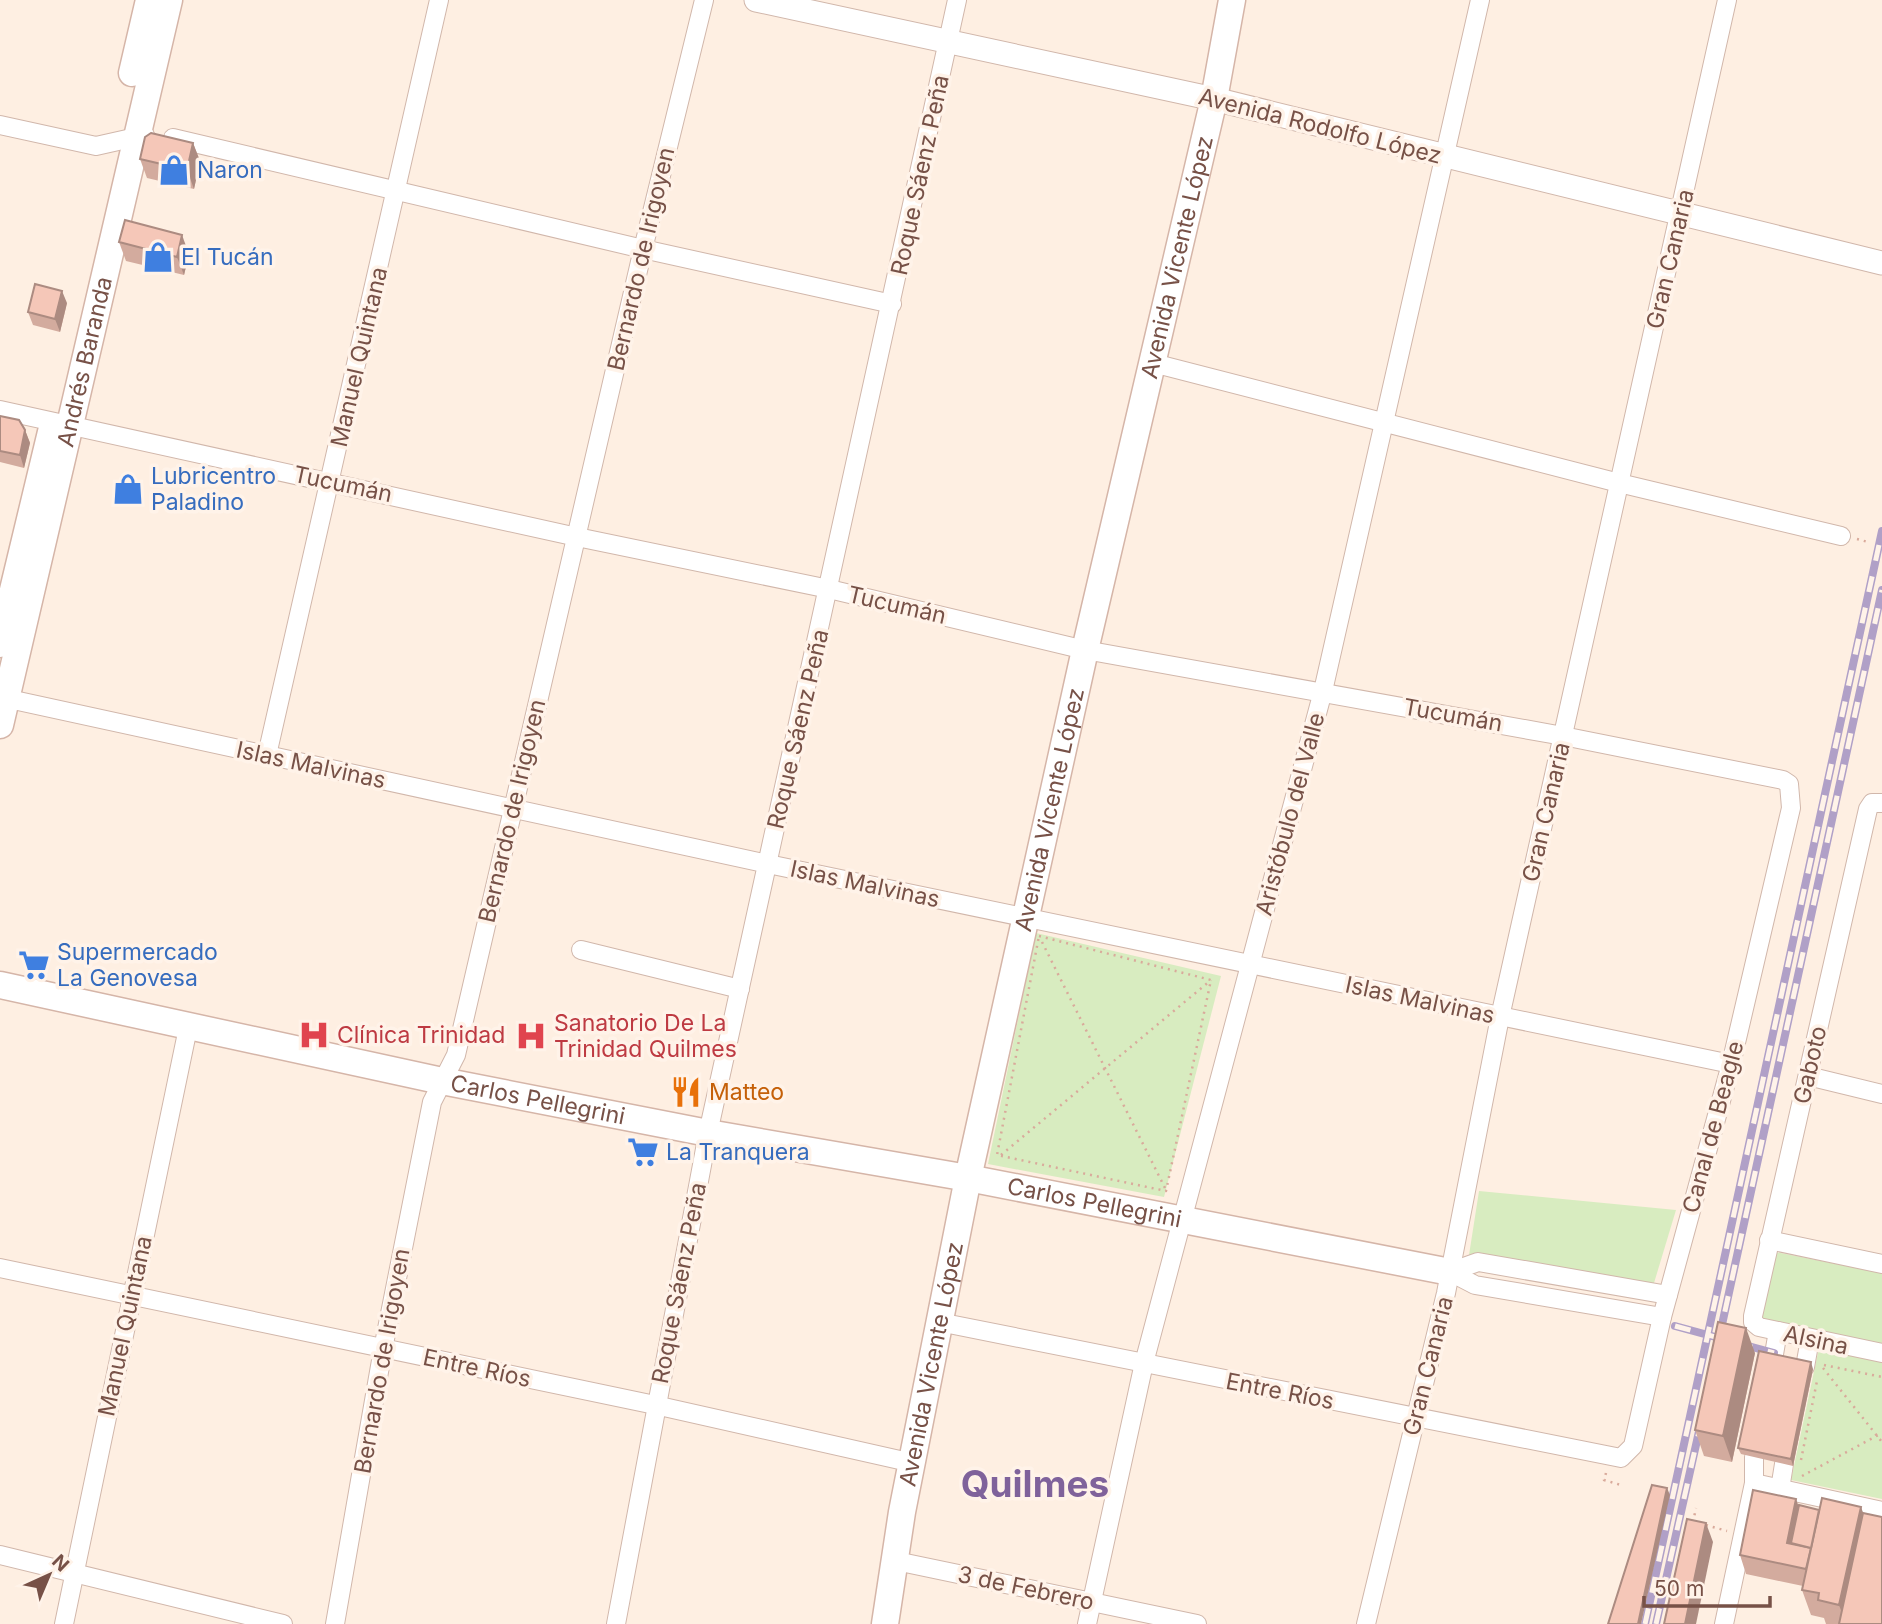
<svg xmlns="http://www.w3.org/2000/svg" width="1882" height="1624" font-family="Inter,sans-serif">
	<rect width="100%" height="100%" fill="#feefe2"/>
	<g fill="#d8ecc0">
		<polygon points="1036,933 1221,976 1164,1197 988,1164"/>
		<polygon points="1479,1191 1676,1210 1651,1293 1467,1268"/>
		<polygon points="1770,1251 1882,1273 1882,1344 1759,1321"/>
		<polygon points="1819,1348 1882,1361 1882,1499 1791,1480"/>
	</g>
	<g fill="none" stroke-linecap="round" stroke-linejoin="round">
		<defs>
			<g id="minor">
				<polyline points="0,125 96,146 145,135"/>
				<polyline points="173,138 643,249 892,304"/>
				<polyline points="1153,363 1619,483 1841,536"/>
				<polyline points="0,410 577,537 829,589 1085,650 1563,736 1783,780 1789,784 1791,808 1731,1064 1662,1317 1633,1446 1621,1458 939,1322"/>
				<polyline points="0,697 768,864 1731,1064"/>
				<polyline points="267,755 439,0"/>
				<polyline points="1882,803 1872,803 1868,809 1753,1316 1753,1322 1759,1327 1882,1353"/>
				<polyline points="581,950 740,989"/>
				<polyline points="1808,1076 1882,1094"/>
				<polyline points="1769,1240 1882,1264"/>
				<polyline points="0,1268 655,1405 913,1463"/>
				<polyline points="1450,1272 1478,1262 1668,1295"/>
				<polyline points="1450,1272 1475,1285 1662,1317"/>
				<polyline points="1773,1360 1778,1331"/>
				<polyline points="1805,1367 1810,1339"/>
				<polyline points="1754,1483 1882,1511"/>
				<polyline points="1780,1489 1784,1464"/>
				<polyline points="0,1555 283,1624"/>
				<polyline points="896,1561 1197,1624"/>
				<polyline points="64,1624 188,1028"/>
				<polyline points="335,1624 383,1349 432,1102 456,1055 643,249 704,0"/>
				<polyline points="616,1624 708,1133 957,0"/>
				<polyline points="1087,1624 1144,1363 1323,691 1480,0"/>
				<polyline points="1366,1624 1446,1293 1500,1017 1727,0"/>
				<polyline points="1724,1624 1754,1483 1754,1457"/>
			</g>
			<polyline id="tertiary" points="756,0 1214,99 1882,263"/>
			<g id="secondary">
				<polyline points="132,73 149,0"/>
				<polyline points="0,644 51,432"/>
				<path id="s1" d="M0,725L169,0"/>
				<path id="s2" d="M0,985L442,1081L708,1133L968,1178L1450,1272"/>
				<path id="s3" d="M885,1624L902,1512L968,1178L1085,650L1214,99L1232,0"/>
			</g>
		</defs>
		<use href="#minor" stroke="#d1b7ab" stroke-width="20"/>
		<use href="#tertiary" stroke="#d1b7ab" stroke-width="25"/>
		<use href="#secondary" stroke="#d5b5a8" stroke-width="29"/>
		<g stroke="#d9aa9b" stroke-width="2.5" stroke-dasharray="2 5" stroke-linecap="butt">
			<polyline points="1857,539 1868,542"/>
			<polygon points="1039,936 1211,980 1166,1191 997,1155"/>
			<polyline points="1042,942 1166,1190"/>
			<polyline points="1001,1155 1211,980"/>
			<polyline points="1824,1365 1882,1377"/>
			<polyline points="1823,1368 1882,1442"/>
			<polyline points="1801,1460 1817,1381"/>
			<polyline points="1606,1473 1604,1480 1621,1485"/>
			<polyline points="1802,1476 1882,1433"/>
			<polyline points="1693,1522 1696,1508"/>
			<polyline points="1706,1525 1727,1531"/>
		</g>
		<use href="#minor" stroke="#fff" stroke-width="18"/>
		<use href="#tertiary" stroke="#fff" stroke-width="23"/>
		<use href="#secondary" stroke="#fff" stroke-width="26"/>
		<defs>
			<g id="rail">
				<polyline points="1675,1326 1774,1353"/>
				<polyline points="1718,1343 1882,590"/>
				<polyline points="1645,1624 1882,531"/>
				<polyline points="1656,1624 1702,1418"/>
			</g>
		</defs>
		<use href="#rail" stroke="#b0a0c7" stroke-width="8"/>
		<use href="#rail" stroke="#fff3e9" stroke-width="5" stroke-dasharray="16" stroke-linecap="butt"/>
	</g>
	<g fill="#d3ab9e">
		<polygon points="193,143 200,161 194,189 147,178 140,159"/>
		<polygon points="119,242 189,254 184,275 126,261"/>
		<polygon points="67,303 60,332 33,325 28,312"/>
		<polygon points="0,416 25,430 30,443 24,468 0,462"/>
		<polygon points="1755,1353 1732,1462 1704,1456 1695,1430"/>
		<polygon points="1813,1369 1793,1466 1741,1454 1738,1448"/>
		<polygon points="1799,1505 1882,1624 1826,1624 1824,1618 1811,1615 1802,1590 1803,1586 1746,1574 1740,1555"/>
	</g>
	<g fill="#ac8b81">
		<polygon points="193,143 200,161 194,189 187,170"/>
		<polygon points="182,235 189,254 184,275 177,257"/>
		<polygon points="62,291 67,303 60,332 55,319"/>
		<polygon points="25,430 30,443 24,468 20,455"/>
		<polygon points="1746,1328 1755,1353 1732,1462 1723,1436"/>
		<polygon points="1811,1362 1813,1369 1793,1466 1791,1459"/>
		<polygon points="1667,1488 1670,1495 1641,1624 1638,1624"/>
		<polygon points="1796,1499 1803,1518 1796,1550 1787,1543"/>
		<polygon points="1861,1507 1870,1532 1846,1624 1839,1605"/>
		<polygon points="1706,1523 1713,1542 1696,1624 1685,1624"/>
	</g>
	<g fill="#f5c7b8" stroke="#ac8b81" stroke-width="2">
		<polygon points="151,133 193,143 187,170 140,159 145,137"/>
		<polygon points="125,220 182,235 177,257 119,242"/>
		<polygon points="35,284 62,291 55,319 28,312"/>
		<polygon points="0,416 19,420 25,430 20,455 0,451"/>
		<polygon points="1718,1322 1746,1328 1723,1436 1695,1430"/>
		<polygon points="1759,1351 1811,1362 1791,1459 1738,1448"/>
		<polygon points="1652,1485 1667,1488 1638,1624 1608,1624"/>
		<polygon points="1753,1490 1796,1499 1787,1543 1811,1548 1806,1569 1740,1555"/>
		<polygon points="1822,1498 1861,1507 1839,1605 1818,1600 1819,1593 1802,1590"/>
		<polygon points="1799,1505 1819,1510 1811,1548 1791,1543"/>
		<polygon points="1863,1513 1882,1517 1882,1624 1839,1624"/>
		<polygon points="1687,1519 1706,1523 1685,1624 1664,1624"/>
	</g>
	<defs>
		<symbol id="shop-bare" viewBox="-9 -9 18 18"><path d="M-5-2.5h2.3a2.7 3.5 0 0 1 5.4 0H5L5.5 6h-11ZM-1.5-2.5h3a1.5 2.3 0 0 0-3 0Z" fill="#3f7fe0" stroke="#fff3e9" stroke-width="2.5" paint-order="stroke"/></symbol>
		<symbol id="supermarket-bare" viewBox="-9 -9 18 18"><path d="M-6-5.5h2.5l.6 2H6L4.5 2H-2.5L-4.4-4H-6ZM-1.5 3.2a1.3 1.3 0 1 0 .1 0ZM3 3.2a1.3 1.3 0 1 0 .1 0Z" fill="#3f7fe0" stroke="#fff3e9" stroke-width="2.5" paint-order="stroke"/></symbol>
		<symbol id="hospital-bare" viewBox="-9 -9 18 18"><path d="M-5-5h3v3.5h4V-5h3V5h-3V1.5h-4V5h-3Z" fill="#e0444e" stroke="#fff3e9" stroke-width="2.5" paint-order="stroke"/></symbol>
		<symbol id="restaurant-bare" viewBox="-9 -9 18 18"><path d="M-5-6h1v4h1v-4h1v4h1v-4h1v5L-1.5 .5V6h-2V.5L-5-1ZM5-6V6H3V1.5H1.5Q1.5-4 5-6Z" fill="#e8710a" stroke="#fff3e9" stroke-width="2.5" paint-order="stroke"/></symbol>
	</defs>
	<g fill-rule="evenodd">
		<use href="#shop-bare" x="152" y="148" width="44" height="44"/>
		<use href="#shop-bare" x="136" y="235" width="44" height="44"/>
		<use href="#shop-bare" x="106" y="467" width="44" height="44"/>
		<use href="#supermarket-bare" x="12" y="943" width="44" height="44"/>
		<use href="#hospital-bare" x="292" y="1013" width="44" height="44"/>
		<use href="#hospital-bare" x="509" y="1014" width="44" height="44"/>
		<use href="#restaurant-bare" x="664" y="1070" width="44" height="44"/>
		<use href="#supermarket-bare" x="621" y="1130" width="44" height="44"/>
	</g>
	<g text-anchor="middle" stroke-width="7" stroke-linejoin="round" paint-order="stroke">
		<g font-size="23" fill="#775147" stroke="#fff3e9">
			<text transform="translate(1320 126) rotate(14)" y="8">Avenida Rodolfo López</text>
			<text transform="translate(920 175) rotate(-78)" y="8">Roque Sáenz Peña</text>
			<text dy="8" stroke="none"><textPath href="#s3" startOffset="1398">Avenida Vicente López</textPath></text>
			<text transform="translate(641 259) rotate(-77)" y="8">Bernardo de Irigoyen</text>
			<text transform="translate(1670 259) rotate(-77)" y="8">Gran Canaria</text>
			<text transform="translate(359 357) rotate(-77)" y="8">Manuel Quintana</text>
			<text dy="8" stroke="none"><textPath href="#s1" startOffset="373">Andrés Baranda</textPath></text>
			<text transform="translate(343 484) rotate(12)" y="8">Tucumán</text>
			<text transform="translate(897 605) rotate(13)" y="8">Tucumán</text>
			<text transform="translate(1453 715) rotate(10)" y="8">Tucumán</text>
			<text transform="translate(798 729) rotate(-77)" y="8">Roque Sáenz Peña</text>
			<text transform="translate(311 765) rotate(12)" y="8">Islas Malvinas</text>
			<text dy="8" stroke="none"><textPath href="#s3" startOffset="831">Avenida Vicente López</textPath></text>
			<text transform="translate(512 811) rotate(-77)" y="8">Bernardo de Irigoyen</text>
			<text transform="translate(1546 812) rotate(-77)" y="8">Gran Canaria</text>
			<text transform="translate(1290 814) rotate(-75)" y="8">Aristóbulo del Valle</text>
			<text transform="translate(865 884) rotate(12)" y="8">Islas Malvinas</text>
			<text transform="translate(1420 1000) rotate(12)" y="8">Islas Malvinas</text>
			<text transform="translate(1810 1065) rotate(-77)" y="8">Gaboto</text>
			<text dy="8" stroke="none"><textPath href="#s2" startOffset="550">Carlos Pellegrini</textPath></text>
			<text transform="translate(1713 1127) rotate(-75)" y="8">Canal de Beagle</text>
			<text dy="8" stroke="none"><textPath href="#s2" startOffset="1116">Carlos Pellegrini</textPath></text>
			<text transform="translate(679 1283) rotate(-79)" y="8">Roque Sáenz Peña</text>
			<text transform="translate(125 1326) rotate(-78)" y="8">Manuel Quintana</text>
			<text transform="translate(1816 1340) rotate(12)" y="8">Alsina</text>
			<text transform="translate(382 1361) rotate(-80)" y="8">Bernardo de Irigoyen</text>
			<text dy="8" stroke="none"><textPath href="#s3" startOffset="264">Avenida Vicente López</textPath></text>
			<text transform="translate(1428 1366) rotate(-76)" y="8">Gran Canaria</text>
			<text transform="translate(477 1368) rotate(12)" y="8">Entre Ríos</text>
			<text transform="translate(1280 1391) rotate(11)" y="8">Entre Ríos</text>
			<text transform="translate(1026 1588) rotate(12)" y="8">3 de Febrero</text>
		</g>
		<g font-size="23" fill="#366cbe" stroke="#fff3e9" text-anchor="start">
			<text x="197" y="178">Naron</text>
			<text x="181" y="265">El Tucán</text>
			<text x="151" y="484">Lubricentro<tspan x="151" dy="26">Paladino</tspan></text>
			<text x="57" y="960">Supermercado<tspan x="57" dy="26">La Genovesa</tspan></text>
			<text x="666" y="1160">La Tranquera</text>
		</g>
		<g font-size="23" fill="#be3a42" stroke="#fff3e9" text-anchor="start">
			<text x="554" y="1031">Sanatorio De La<tspan x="554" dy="26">Trinidad Quilmes</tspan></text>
			<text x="337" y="1043">Clínica Trinidad</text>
		</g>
		<g font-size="23" fill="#c56008" stroke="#fff3e9" text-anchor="start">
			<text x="709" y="1100">Matteo</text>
		</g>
		<g font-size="37" font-weight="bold" fill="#7f629b" stroke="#fff3e9">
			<text x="1035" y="1497">Quilmes</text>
		</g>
	</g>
	<g transform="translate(49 1575) rotate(44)" stroke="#fff3e9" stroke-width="5" paint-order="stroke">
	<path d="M0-5L12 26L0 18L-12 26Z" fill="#775147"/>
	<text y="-10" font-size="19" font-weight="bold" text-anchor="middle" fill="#775147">N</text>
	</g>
	<path d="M1644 1596v10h126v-10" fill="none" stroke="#775147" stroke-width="3.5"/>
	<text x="1654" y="1596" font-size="21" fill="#775147" stroke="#fff3e9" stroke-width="5" paint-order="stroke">50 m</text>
</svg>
